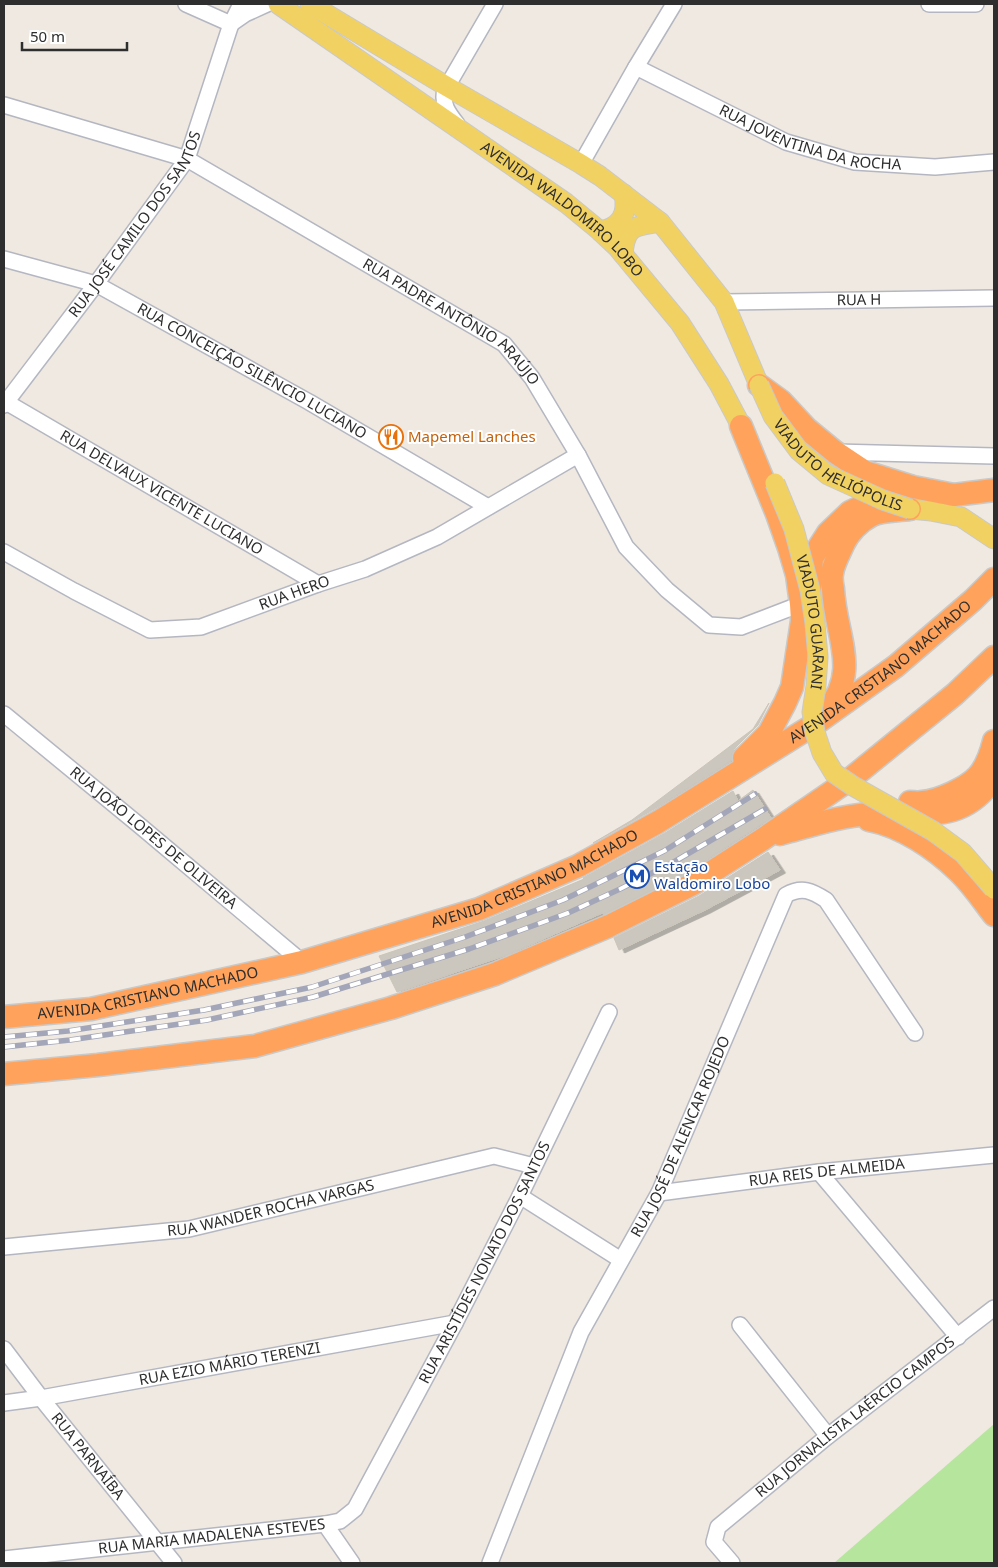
<svg xmlns="http://www.w3.org/2000/svg" width="998" height="1567" font-family="'Noto Sans',sans-serif">
	<defs>
		<filter id="shadow"><feDropShadow dx="5.5" dy="3" stdDeviation="0" flood-color="#0004"/></filter>
	</defs>
	<rect width="100%" height="100%" fill="#efe9e1"/>
	<polygon fill="#b6e59e" points="994,1424 994,1563 834,1563"/>
	<g fill="#cbc7bf" stroke="#cbc5ba" filter="url(#shadow)">
		<polygon points="769,703 758,725 734,749 732,754 731,761 651,811 593,843 632,820 753,729"/>
		<polygon points="753,790 771,818 686,873 604,914 602,913 509,954 397,992 379,956 484,921 584,879 583,878 665,833 733,791 738,801"/>
		<polygon points="768,852 780,870 705,910 619,950 614,938 699,896"/>
	</g>
	<g fill="none" stroke-linecap="round" stroke-linejoin="round">
		<defs>
			<g id="minor">
				<polyline points="186,4 231,24"/>
				<polyline points="929,4 976,4"/>
				<polyline points="232,23 245,14 267,4"/>
				<path id="s1" d="M636,67L786,142L855,162L935,167L994,162"/>
				<path id="s2" d="M4,105L187,159L504,344L532,378L578,455L626,547L667,590L709,625L741,627L801,604"/>
				<path d="M457,124C449,114 441,104 445,90L495,4"/>
				<polyline points="581,164 636,67 674,4"/>
				<path id="s3" d="M4,259L96,284L309,402L488,507"/>
				<path id="s4" d="M724,302L994,298"/>
				<path id="s5" d="M6,402L318,584"/>
				<path id="s6" d="M4,405L96,284L187,159L231,24L241,4"/>
				<polyline points="836,452 994,456"/>
				<path id="s7" d="M4,552L74,591L150,630L201,627L318,584L365,569L437,537L578,455"/>
				<path id="s8" d="M4,714L139,825L302,962"/>
				<polyline points="819,1172 958,1337"/>
				<path id="s9" d="M659,1193L819,1172L994,1155"/>
				<polyline points="520,1196 621,1260"/>
				<path id="s10" d="M4,1247L189,1229L494,1156L534,1166"/>
				<polyline points="740,1325 828,1436"/>
				<path id="s11" d="M4,1349L41,1398L174,1563"/>
				<path id="s12" d="M4,1403L41,1398L455,1323"/>
				<polyline points="325,1524 352,1563"/>
				<path id="s13" d="M4,1559L325,1524L340,1521L355,1509L455,1323L520,1196L609,1012"/>
				<path id="s14" d="M490,1563L581,1332L659,1193L786,895C802,886 812,891 826,900L915,1033"/>
				<path id="s15" d="M732,1563L714,1542L718,1527L828,1436L994,1308"/>
			</g>
			<g id="major">
				<path id="s16" d="M278,4L566,203L600,231L617,247L680,323L719,384L748,439"/>
				<polyline points="310,4 446,86 581,164 600,176 660,222 724,302 759,385"/>
				<path d="M600,231C621,227 628,214 624,194"/>
				<path d="M623,254C626,224 635,227 660,222"/>
				<polyline points="910,509 931,511 961,517 994,539"/>
			</g>
			<g id="highway">
				<polyline points="759,385 781,401 807,429 835,452 865,472 913,487 954,495 994,490"/>
				<polyline points="741,426 777,514 789,548 797,575 801,604 802,621 792,687 785,703 769,733 744,758"/>
				<polyline points="810,590 812,558 828,533 850,512 869,503"/>
				<path d="M827,710C861,671 835,634 833,589C832,584 831,579 832,574C833,564 839,554 843,545C848,533 860,521 872,515C883,510 898,511 910,509"/>
				<path d="M910,802C914,802 918,803 922,802C938,801 967,788 978,776C986,767 991,753 994,741"/>
				<path d="M869,820C901,826 934,848 958,871C971,883 983,901 994,915"/>
				<path d="M780,834C810,826 839,816 870,814C921,809 959,828 994,778"/>
				<path id="s17" d="M4,1017L91,1009L302,962L479,909L578,866L658,822L815,724L896,666L973,600L994,579"/>
				<polyline points="4,1074 98,1065 255,1046 391,1008 495,974 609,926 693,884 763,839 849,780 955,694 994,657"/>
			</g>
		</defs>
		<use href="#minor" stroke="#b4b7c1" stroke-width="18"/>
		<use href="#major" stroke="#c9c9c9" stroke-width="21"/>
		<use href="#highway" stroke="#c9c9c9" stroke-width="25"/>
		<use href="#minor" stroke="#fff" stroke-width="15"/>
		<use href="#major" stroke="#f2d163" stroke-width="19"/>
		<use href="#highway" stroke="#ffa35c" stroke-width="22"/>
		<defs>
			<g id="rail">
				<polyline points="4,1037 68,1031 204,1010 312,987 465,937 563,900 664,851 755,794"/>
				<polyline points="4,1047 70,1040 207,1020 313,997 469,949 568,913 620,889 672,863 765,809"/>
			</g>
		</defs>
		<use href="#rail" stroke="#a3a6b8" stroke-width="5.5"/>
		<use href="#rail" stroke="#fff" stroke-width="4" stroke-dasharray="11" stroke-linecap="butt"/>
		<defs>
			<g id="major-bridge">
				<path id="s18" d="M759,385L773,416L799,451L828,475L883,500L910,509"/>
				<path id="s19" d="M775,483L794,529L810,590L815,623L818,657L816,686L812,712L815,732L822,753L834,773L853,786L933,831L963,853L994,889"/>
			</g>
		</defs>
		<use href="#major-bridge" stroke="#c9c9c9" stroke-width="21" stroke-linecap="butt"/>
		<use href="#major-bridge" stroke="#f2d163" stroke-width="19"/>
	</g>
	<defs>
		<symbol id="restaurant-ring" viewBox="-11 -11 22 22"><circle r="9.5" fill="#fff" stroke="#e8710a" stroke-width="1.5"/><path d="M-5-6h1v4h1v-4h1v4h1v-4h1v5L-1.5 .5V6h-2V.5L-5-1ZM5-6V6H3V1.5H1.5Q1.5-4 5-6Z" fill="#e8710a"/></symbol>
		<symbol id="metro-ring" viewBox="-11 -11 22 22"><circle r="9.5" fill="#fff" stroke="#1a4fb4" stroke-width="1.5"/><path d="M-5.5 5V-5H-3L0 0L3-5H5.5V5H3V-.5L0 4L-3-.5V5Z" fill="#1a4fb4"/></symbol>
	</defs>
	<g fill-rule="evenodd">
		<use href="#restaurant-ring" x="377" y="423" width="28" height="28"/>
		<use href="#metro-ring" x="623" y="862" width="28" height="28"/>
	</g>
	<g text-anchor="middle" stroke-width="4" stroke-linejoin="round" paint-order="stroke">
		<g font-size="15" fill="#2e2e2e" stroke="#fff">
			<text dy="5" stroke="none"><textPath href="#s1" startOffset="190">RUA JOVENTINA DA ROCHA</textPath></text>
			<text dy="5" stroke="none"><textPath href="#s16" startOffset="351">AVENIDA WALDOMIRO LOBO</textPath></text>
			<text dy="5" stroke="none"><textPath href="#s6" startOffset="224">RUA JOSÉ CAMILO DOS SANTOS</textPath></text>
			<text dy="5" stroke="none"><textPath href="#s4" startOffset="135">RUA H</textPath></text>
			<text dy="5" stroke="none"><textPath href="#s2" startOffset="502">RUA PADRE ANTÔNIO ARAÚJO</textPath></text>
			<text dy="5" stroke="none"><textPath href="#s3" startOffset="274">RUA CONCEIÇÃO SILÊNCIO LUCIANO</textPath></text>
			<text dy="5" stroke="none"><textPath href="#s18" startOffset="118">VIADUTO HELIÓPOLIS</textPath></text>
			<text dy="5" stroke="none"><textPath href="#s5" startOffset="180">RUA DELVAUX VICENTE LUCIANO</textPath></text>
			<text dy="5" stroke="none"><textPath href="#s7" startOffset="316">RUA HERO</textPath></text>
			<text dy="5" stroke="none"><textPath href="#s19" startOffset="145">VIADUTO GUARANI</textPath></text>
			<text dy="5" stroke="none"><textPath href="#s17" startOffset="956">AVENIDA CRISTIANO MACHADO</textPath></text>
			<text dy="5" stroke="none"><textPath href="#s8" startOffset="194">RUA JOÃO LOPES DE OLIVEIRA</textPath></text>
			<text dy="5" stroke="none"><textPath href="#s17" startOffset="551">AVENIDA CRISTIANO MACHADO</textPath></text>
			<text dy="5" stroke="none"><textPath href="#s17" startOffset="146">AVENIDA CRISTIANO MACHADO</textPath></text>
			<text dy="5" stroke="none"><textPath href="#s14" startOffset="468">RUA JOSÉ DE ALENCAR ROJEDO</textPath></text>
			<text dy="5" stroke="none"><textPath href="#s9" startOffset="169">RUA REIS DE ALMEIDA</textPath></text>
			<text dy="5" stroke="none"><textPath href="#s10" startOffset="270">RUA WANDER ROCHA VARGAS</textPath></text>
			<text dy="5" stroke="none"><textPath href="#s13" startOffset="636">RUA ARISTÍDES NONATO DOS SANTOS</textPath></text>
			<text dy="5" stroke="none"><textPath href="#s12" startOffset="229">RUA EZIO MÁRIO TERENZI</textPath></text>
			<text dy="5" stroke="none"><textPath href="#s15" startOffset="219">RUA JORNALISTA LAÉRCIO CAMPOS</textPath></text>
			<text dy="5" stroke="none"><textPath href="#s11" startOffset="136">RUA PARNAÍBA</textPath></text>
			<text dy="5" stroke="none"><textPath href="#s13" startOffset="209">RUA MARIA MADALENA ESTEVES</textPath></text>
		</g>
		<g font-size="15" fill="#c56008" stroke="#fff" text-anchor="start">
			<text x="408" y="442">Mapemel Lanches</text>
		</g>
		<g font-size="15" fill="#164399" stroke="#fff" text-anchor="start">
			<text x="654" y="872">Estação<tspan x="654" dy="17">Waldomiro Lobo</tspan></text>
		</g>
	</g>
	<rect width="998" height="1567" fill="none" stroke="#2e2e2e" stroke-width="10"/>
	<path d="M22 42v8h105v-8" fill="none" stroke="#2e2e2e" stroke-width="2.5"/>
	<text x="30" y="42" font-size="15" fill="#2e2e2e" stroke="#ffffff" stroke-width="4" paint-order="stroke">50 m</text>
</svg>
